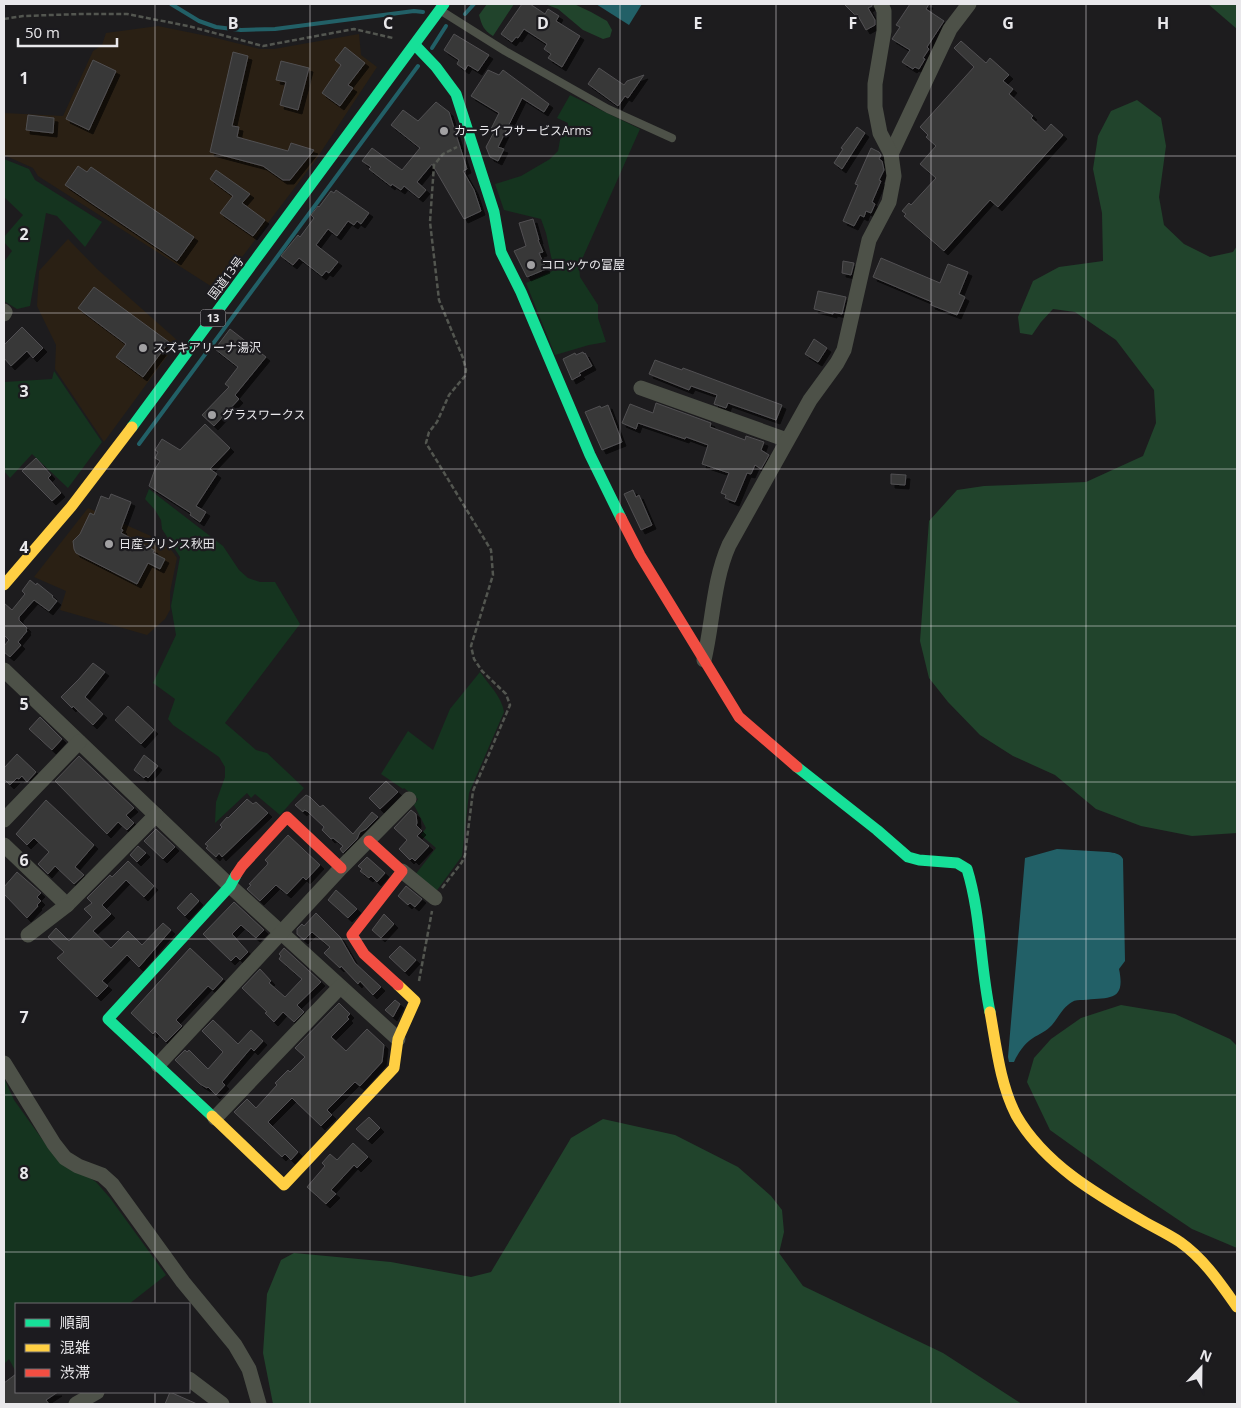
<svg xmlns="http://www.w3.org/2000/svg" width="1241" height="1408" font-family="'Open Sans','Noto Sans JP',sans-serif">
	<defs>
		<filter id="shadow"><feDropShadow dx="4" dy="4" stdDeviation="0" flood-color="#0009"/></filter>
	</defs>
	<rect width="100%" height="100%" fill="#1d1c1e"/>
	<g fill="#2a2014">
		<polygon points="158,26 212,37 260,49 274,49 359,34 361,55 377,67 315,161 217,290 38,176 33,168 4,155 4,113 63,116 93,51 102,45 106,33"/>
		<polygon points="68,239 97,269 178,341 104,442 55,369 56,345 37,306 39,271"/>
		<polygon points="88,508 162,541 172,551 177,558 170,592 170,610 165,619 147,635 60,610 66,591 34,577"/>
	</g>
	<g fill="#15341f">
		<polygon points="570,95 640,129 579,266 580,277 598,305 598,318 606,342 589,345 555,355 526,283 554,270 546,233 541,219 504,210 495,184 521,176 550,159 558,151 560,140 568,123 557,118"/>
		<polygon points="4,159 29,169 35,180 102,222 85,247 57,216 46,213 30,306 17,309 4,301 4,262 12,251 4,242 4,237 23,215 4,197"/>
		<polygon points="54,371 102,442 68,488 32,454 10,478 4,471 4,382 52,379"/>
		<polygon points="149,489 223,546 239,570 248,578 260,582 275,582 300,624 225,723 256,750 267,753 304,788 280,815 255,794 251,798 247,793 215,823 216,802 225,777 225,767 219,757 173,725 168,719 175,699 153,683 176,635 171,606 180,557 162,529 161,520 155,510 145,499"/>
		<path d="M480,672C489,685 502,697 504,712L469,793L462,856L435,893L415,875L436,848L421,835L426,828L414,805L418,799L404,788L403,789L381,774L408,731L433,750L450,709Z"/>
		<polygon points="4,1078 14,1100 52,1153 96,1182 110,1198 166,1275 129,1304 16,1304 16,1372 9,1359 4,1364"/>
	</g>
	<g fill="#21442c">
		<path d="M487,4H514L493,36C483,30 482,25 479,15Z"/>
		<polygon points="545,4 574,4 591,12 607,21 612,30 610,37 603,39 583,30 558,9"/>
		<polygon points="1208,4 1237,4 1237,29"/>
		<polygon points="1137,100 1161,118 1166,146 1159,197 1164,225 1184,244 1210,257 1233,252 1237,246 1237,833 1192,836 1141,826 1096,809 1055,775 1013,756 980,735 948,702 929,678 920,641 929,521 957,490 984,486 1086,482 1143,456 1156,423 1154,390 1116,340 1075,312 1053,309 1041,322 1032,335 1020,333 1018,317 1033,281 1059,267 1103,261 1102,213 1093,169 1098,136 1111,111"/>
		<polygon points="1121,1005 1175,1014 1230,1039 1237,1046 1237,1248 1192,1229 1131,1188 1050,1130 1027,1082 1034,1058 1051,1039 1081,1018"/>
		<polygon points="603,1119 675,1135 738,1167 771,1196 782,1210 784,1232 779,1253 803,1286 943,1353 1022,1404 273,1404 263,1353 267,1294 281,1260 294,1253 391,1262 471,1277 491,1272 571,1138"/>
	</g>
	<g fill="#226067">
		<polygon points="596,4 642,4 629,25"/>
		<path d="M1057,849L1108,852C1114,853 1120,853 1123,859L1125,961L1119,969C1126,1002 1109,997 1083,1000C1079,1000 1075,1000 1072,1002C1063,1007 1058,1018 1052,1025C1047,1031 1039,1034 1033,1038C1025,1043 1018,1053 1014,1062H1009L1008,1057L1025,858Z"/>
	</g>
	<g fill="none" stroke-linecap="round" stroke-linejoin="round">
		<g stroke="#226067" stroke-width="4">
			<polyline points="171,4 199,21 216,27 241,30 275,29 414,11 423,12"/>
			<polyline points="465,14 474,4"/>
			<polyline points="432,48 446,26"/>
			<polyline points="139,444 418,66"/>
		</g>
	</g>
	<g fill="#383738" stroke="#515052" filter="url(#shadow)">
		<polygon points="522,4 530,4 545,14 548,9 559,16 556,21 580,36 562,67 548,58 551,54 544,49 547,44 524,29 518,38 516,37 512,42 501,34"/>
		<polygon points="844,4 872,4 872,6 868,8 875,20 875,25 866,30 857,14 855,15"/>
		<polygon points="910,4 929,4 926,9 944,21 927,47 929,49 923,58 925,59 919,69 915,67 913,69 902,62 910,50 892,39 900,27 896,25"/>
		<polygon points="454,34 489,55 478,71 468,65 465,70 457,64 459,60 444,50"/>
		<polygon points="961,41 986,63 990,58 1009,75 1003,81 1013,89 1009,94 1033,116 1031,118 1045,131 1051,124 1063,135 998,207 990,200 944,251 904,216 906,214 902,211 909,203 911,205 936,178 920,164 936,146 926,137 928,135 920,127 974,67 954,48"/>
		<polygon points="345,47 365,63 348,85 353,88 340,106 322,93 341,65 335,60"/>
		<polygon points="233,52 248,56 232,126 239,127 237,137 288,151 291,143 314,150 290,180 283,180 263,166 210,152"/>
		<polygon points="93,60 116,71 89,130 66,119"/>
		<polygon points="281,61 309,68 298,110 280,105 286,82 276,80"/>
		<polygon points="599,68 624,85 627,81 644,75 628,98 625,96 618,106 588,84"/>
		<polygon points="488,70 499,75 503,70 549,104 544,112 522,98 498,147 504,149 498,161 490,157 486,147 495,130 491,129 499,113 471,96"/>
		<polygon points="436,102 449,112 467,169 463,171 474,190 481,211 464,219 432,164 417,182 426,190 419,198 404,186 401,190 392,184 391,186 369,169 371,167 362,161 372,148 402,170 420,148 391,125 403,110 418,121"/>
		<polygon points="28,115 54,118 53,133 26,130"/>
		<polygon points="857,127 865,133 842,169 834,163 843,149 841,148"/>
		<polygon points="871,148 879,152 881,155 879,159 882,161 884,170 879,180 881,181 872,202 875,204 871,213 866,211 864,217 860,215 854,226 843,221 858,185 855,184"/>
		<polygon points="78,166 87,172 91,167 194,237 177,261 65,185"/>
		<polygon points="216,170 250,194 242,203 265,220 253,236 220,213 233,196 210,179"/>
		<polygon points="336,190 369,213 361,224 357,221 354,225 348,221 337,236 328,229 316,245 338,262 329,273 326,271 322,276 299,258 293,265 281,256 298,235 300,237 314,218 311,215 318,206 319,207 331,191 334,193"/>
		<polygon points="533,219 539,240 538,240 543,252 539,253 546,269 527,277 514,251 526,246 519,223"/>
		<polygon points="881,258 940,283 948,264 968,272 959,294 965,297 957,315 931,305 932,302 873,277"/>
		<polygon points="843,261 854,263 851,275 842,273"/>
		<polygon points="94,287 169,342 143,377 116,357 126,344 78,308"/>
		<polygon points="818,291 846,297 842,314 833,312 833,314 814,309"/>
		<polygon points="22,327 43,348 33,358 27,351 11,366 4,358 4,345"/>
		<polygon points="230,329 266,357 235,395 239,399 214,426 202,415 229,387 225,384 238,367 215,349"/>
		<polygon points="814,339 827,348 818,362 805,354"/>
		<polygon points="583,352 584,354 585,353 592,366 579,373 581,375 572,380 563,359 575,353 576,355"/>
		<polygon points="655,360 682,370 683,368 782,405 776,420 728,403 726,408 714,404 717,395 691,386 689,390 649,374"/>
		<polygon points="656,403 711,423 710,427 745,440 746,436 764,442 761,450 769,455 761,469 755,465 751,474 747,473 735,502 725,498 726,495 721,493 729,473 702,464 708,445 686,437 685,439 638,423 636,429 622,423 630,404 653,413"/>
		<polygon points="608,405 622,442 602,450 585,412 600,406 601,408"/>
		<polygon points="205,424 230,448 210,469 217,474 196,506 206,512 200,522 190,515 191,513 149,486 155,469 160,461 155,458 158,452 155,450 162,439 180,450"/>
		<polygon points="36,458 51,475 48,478 61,493 52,501 22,471"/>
		<polygon points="891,474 906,475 905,485 891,484"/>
		<polygon points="633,490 636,497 639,495 652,525 641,530 624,494"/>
		<polygon points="111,494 131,502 121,529 123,530 121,533 154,550 153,553 165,559 160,569 148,563 137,584 76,553 74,549 73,541 80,534 90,513 94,515 101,496 109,499"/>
		<polygon points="30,580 36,585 37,583 53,596 52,597 57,601 49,611 34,600 19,617 19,620 27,628 26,630 27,631 18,642 21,645 10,657 4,652 4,646 9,640 4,635 4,603 12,610 25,594 22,591"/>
		<polygon points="93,663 105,672 85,697 103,714 93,725 73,706 72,708 61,697 79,679"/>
		<polygon points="128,706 154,730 141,744 115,720"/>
		<polygon points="40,717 62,739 52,750 29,729"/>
		<polygon points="17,754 36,772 27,782 22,776 19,779 17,778 10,785 4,779 4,768"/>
		<polygon points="144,755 158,766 148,778 146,776 144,778 134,770"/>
		<polygon points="79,756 134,808 126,815 134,823 127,830 118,822 107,834 55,781"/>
		<polygon points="386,781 398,792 380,809 369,798"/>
		<polygon points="306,795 310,797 320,807 323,805 353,834 372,812 378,817 366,829 360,832 357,839 343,853 340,849 343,846 333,838 331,839 322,830 324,827 307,811 304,810 303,812 295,805"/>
		<polygon points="247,799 253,804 256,802 268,813 222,857 219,853 216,857 206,848 208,846 205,844 222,827 220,825 227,817 228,818"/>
		<polygon points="46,800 94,845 75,867 84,875 74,884 55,866 48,874 38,864 49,852 34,838 27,845 16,834"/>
		<polygon points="411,810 416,814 417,823 416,825 422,831 417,836 429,846 415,861 412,858 410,860 399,849 407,840 394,828"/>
		<polygon points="156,829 175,847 163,859 144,841"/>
		<polygon points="288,835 320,865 306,880 303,877 287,894 276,885 260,901 247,889 251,885 249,884 267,865 268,863 265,860"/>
		<polygon points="138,846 146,853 137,862 130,855"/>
		<polygon points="367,857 385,873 377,882 371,876 369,878 360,871 362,869 358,866"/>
		<polygon points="128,861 154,886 144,897 126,880 102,905 111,914 93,931 111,948 128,931 142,945 163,923 171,930 139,967 127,955 102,981 108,986 97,997 57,958 64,952 48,937 56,928 69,941 92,917 84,909 92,903 87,898 110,875 112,877"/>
		<polygon points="17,872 41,893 37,897 41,901 37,905 38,906 27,918 4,894 4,887"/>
		<polygon points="406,886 422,899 415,907 410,903 408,905 398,896"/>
		<polygon points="336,890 357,909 348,918 328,900"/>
		<polygon points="191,893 199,901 185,916 177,908"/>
		<polygon points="234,902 264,930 256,938 241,925 232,934 248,952 240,960 236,956 231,961 203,934"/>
		<polygon points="316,913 340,937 355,963 381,987 373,995 360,981 358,984 341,966 340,968 324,953 330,947 312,932 304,940 297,934 297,929 302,924 304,926"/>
		<polygon points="384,914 394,924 381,938 372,930"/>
		<polygon points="400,946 416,960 405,972 389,957"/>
		<polygon points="190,948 223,979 213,990 208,986 176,1020 182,1026 166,1042 155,1031 153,1034 131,1013"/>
		<polygon points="284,948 321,982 297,1005 304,1012 294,1022 283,1012 274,1022 265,1013 267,1012 242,988 260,969 271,981 269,983 285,997 302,979 279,959 281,956 279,954"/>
		<polygon points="395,1000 400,1004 393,1017 385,1010"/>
		<polygon points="339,1003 350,1014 347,1017 349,1019 331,1037 346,1051 367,1029 384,1045 382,1062 360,1086 355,1082 327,1110 332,1115 321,1126 292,1098 268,1122 298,1152 291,1160 285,1154 282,1157 234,1112 247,1099 256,1108 277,1085 275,1083 288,1070 290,1072 305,1057 295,1048"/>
		<polygon points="213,1020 238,1044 251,1030 263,1041 254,1051 251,1048 222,1082 225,1085 216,1095 208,1087 207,1088 200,1084 175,1060 185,1050 187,1052 189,1050 208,1069 223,1052 202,1031"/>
		<polygon points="369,1117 380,1128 368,1140 356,1129"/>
		<polygon points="353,1143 368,1157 357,1168 354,1165 331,1190 336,1194 326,1204 307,1187 325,1166 322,1163 330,1154 337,1160"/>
		<polygon points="16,1374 16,1392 58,1392 46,1400 49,1404 4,1404 4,1383"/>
		<polygon points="170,1392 197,1404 165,1404"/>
	</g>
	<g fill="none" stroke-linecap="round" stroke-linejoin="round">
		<g stroke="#535650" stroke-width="2.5" stroke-dasharray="5 2.5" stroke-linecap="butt">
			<polyline points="4,19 23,16 81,14 127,14 188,26 263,46 354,29 393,38"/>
			<polyline points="442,888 462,862 465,855 473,791 510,705 506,694 482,671 474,659 471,646 493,575 491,550 426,443 429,432 437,422 449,395 465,376 466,370 463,358 439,300 430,222 434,165 443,154 457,147"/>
			<polyline points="419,981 432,911"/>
		</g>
		<polyline stroke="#4d5148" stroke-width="8" points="443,12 505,51 608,109 672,138"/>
		<g stroke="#4d5148" stroke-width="15">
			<polyline points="891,154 950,29 969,4"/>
			<polyline points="4,311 5,312 4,314"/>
			<polyline points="641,388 787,440"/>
			<path d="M704,660C713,622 713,581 729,545L810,400L837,363L844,350L869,240L889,202L894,176L891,154L880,133L875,107V84L884,31V11L881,4"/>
			<polyline points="4,670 230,886 398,1039"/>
			<polyline points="4,820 79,742"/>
			<polyline points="4,845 67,905 156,815"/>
			<polyline points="402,871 435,898"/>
			<polyline points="28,935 67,905"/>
			<polyline points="4,1063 54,1144 65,1158 78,1166 102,1175 112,1184 183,1282 235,1345 249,1369 259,1404"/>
			<polyline points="158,1065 341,868 409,799"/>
			<polyline points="215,1118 340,987"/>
			<polyline points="189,1379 222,1404"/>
			<polyline points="76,1404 97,1392"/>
		</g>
		<g stroke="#16e098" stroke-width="11">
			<polyline points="415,45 436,67 456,94 494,212 501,252 521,292 590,455 621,518"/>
			<polyline points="132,427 444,4"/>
			<path d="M797,767L877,830L908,857L919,860L957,863L967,869C981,914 980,965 990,1012"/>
			<polyline points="212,1116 108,1019 230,886 236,875"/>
		</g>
		<g stroke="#ffcf43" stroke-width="11">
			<polyline points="4,585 71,507 132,427"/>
			<path d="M990,1012C996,1045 1000,1084 1016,1115C1044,1164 1096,1194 1143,1221C1155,1228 1168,1234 1180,1242C1204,1259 1220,1283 1237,1307"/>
			<polyline points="212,1116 284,1185 394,1068 398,1039 415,1001 398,985"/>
		</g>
		<g stroke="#f24e42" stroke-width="11">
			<polyline points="621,518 640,555 739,717 797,767"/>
			<polyline points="369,841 402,871 352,935 364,954 398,985"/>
			<polyline points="236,875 242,866 287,817 341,868"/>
		</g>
	</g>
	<path fill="none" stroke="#e9e8eb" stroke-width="1" stroke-opacity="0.55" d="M155,4V1304M310,4V1404M465,4V1404M620,4V1404M776,4V1404M931,4V1404M1086,4V1404M4,156H1237M4,313H1237M4,469H1237M4,626H1237M4,782H1237M4,939H1237M4,1095H1237M4,1252H1237M155,1392V1404"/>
	<g fill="#a2a1a3" stroke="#1c1b1f" stroke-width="2">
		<circle cx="444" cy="131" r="5"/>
		<circle cx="531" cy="265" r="5"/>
		<circle cx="143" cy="348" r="5"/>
		<circle cx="212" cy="415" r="5"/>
		<circle cx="109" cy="544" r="5"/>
	</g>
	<g text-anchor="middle" stroke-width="4.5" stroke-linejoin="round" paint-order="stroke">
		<rect fill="#1c1b1f" stroke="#acaaae" stroke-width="1" x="200.5" y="309.5" width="25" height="17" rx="4"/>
		<g font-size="11" font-weight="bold" fill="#e9e8eb">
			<text x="213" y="322">13</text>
		</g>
		<g font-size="12" fill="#e9e8eb" stroke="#1c1b1f" text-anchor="start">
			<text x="454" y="135">カーライフサービスArms</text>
			<text x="541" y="269">コロッケの富屋</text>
			<text x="153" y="352">スズキアリーナ湯沢</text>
			<text x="222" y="419">グラスワークス</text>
			<text x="119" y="548">日産プリンス秋田</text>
		</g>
		<g font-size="12" fill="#e9e8eb" stroke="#1c1b1f">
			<text transform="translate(226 278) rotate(-53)" y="4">国道13号</text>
		</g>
	</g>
	<g font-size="16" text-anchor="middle" font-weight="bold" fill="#e9e8eb" stroke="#1c1b1f" stroke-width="4.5" stroke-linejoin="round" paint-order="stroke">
		<text x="233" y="29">B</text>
		<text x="388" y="29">C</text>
		<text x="543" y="29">D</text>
		<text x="698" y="29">E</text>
		<text x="853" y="29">F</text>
		<text x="1008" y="29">G</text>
		<text x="1163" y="29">H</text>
		<text x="24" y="84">1</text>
		<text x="24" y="240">2</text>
		<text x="24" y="397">3</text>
		<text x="24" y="553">4</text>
		<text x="24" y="710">5</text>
		<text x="24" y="866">6</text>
		<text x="24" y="1023">7</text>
		<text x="24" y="1179">8</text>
	</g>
	<rect width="1241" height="1408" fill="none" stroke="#e9e8eb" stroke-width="10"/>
	<rect x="15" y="1303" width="175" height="90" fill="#1c1b1f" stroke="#6e6d71"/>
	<rect x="25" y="1319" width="25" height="8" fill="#16e098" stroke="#6e6d71"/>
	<text x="60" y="1328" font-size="15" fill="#e9e8eb">順調</text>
	<rect x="25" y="1344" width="25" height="8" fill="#ffcf43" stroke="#6e6d71"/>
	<text x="60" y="1353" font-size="15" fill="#e9e8eb">混雑</text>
	<rect x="25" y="1369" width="25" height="8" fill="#f24e42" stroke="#6e6d71"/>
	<text x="60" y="1378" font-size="15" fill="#e9e8eb">渋滞</text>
	<g transform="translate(1201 1368) rotate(22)" stroke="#1c1b1f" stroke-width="4" paint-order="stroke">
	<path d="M0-4L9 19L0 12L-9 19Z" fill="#e9e8eb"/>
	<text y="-8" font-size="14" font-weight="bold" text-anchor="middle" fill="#e9e8eb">N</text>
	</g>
	<path d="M18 38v8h99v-8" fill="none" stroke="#e9e8eb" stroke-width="2.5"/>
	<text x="25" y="38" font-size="15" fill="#e9e8eb" stroke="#1c1b1f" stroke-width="4" paint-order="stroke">50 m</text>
</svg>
